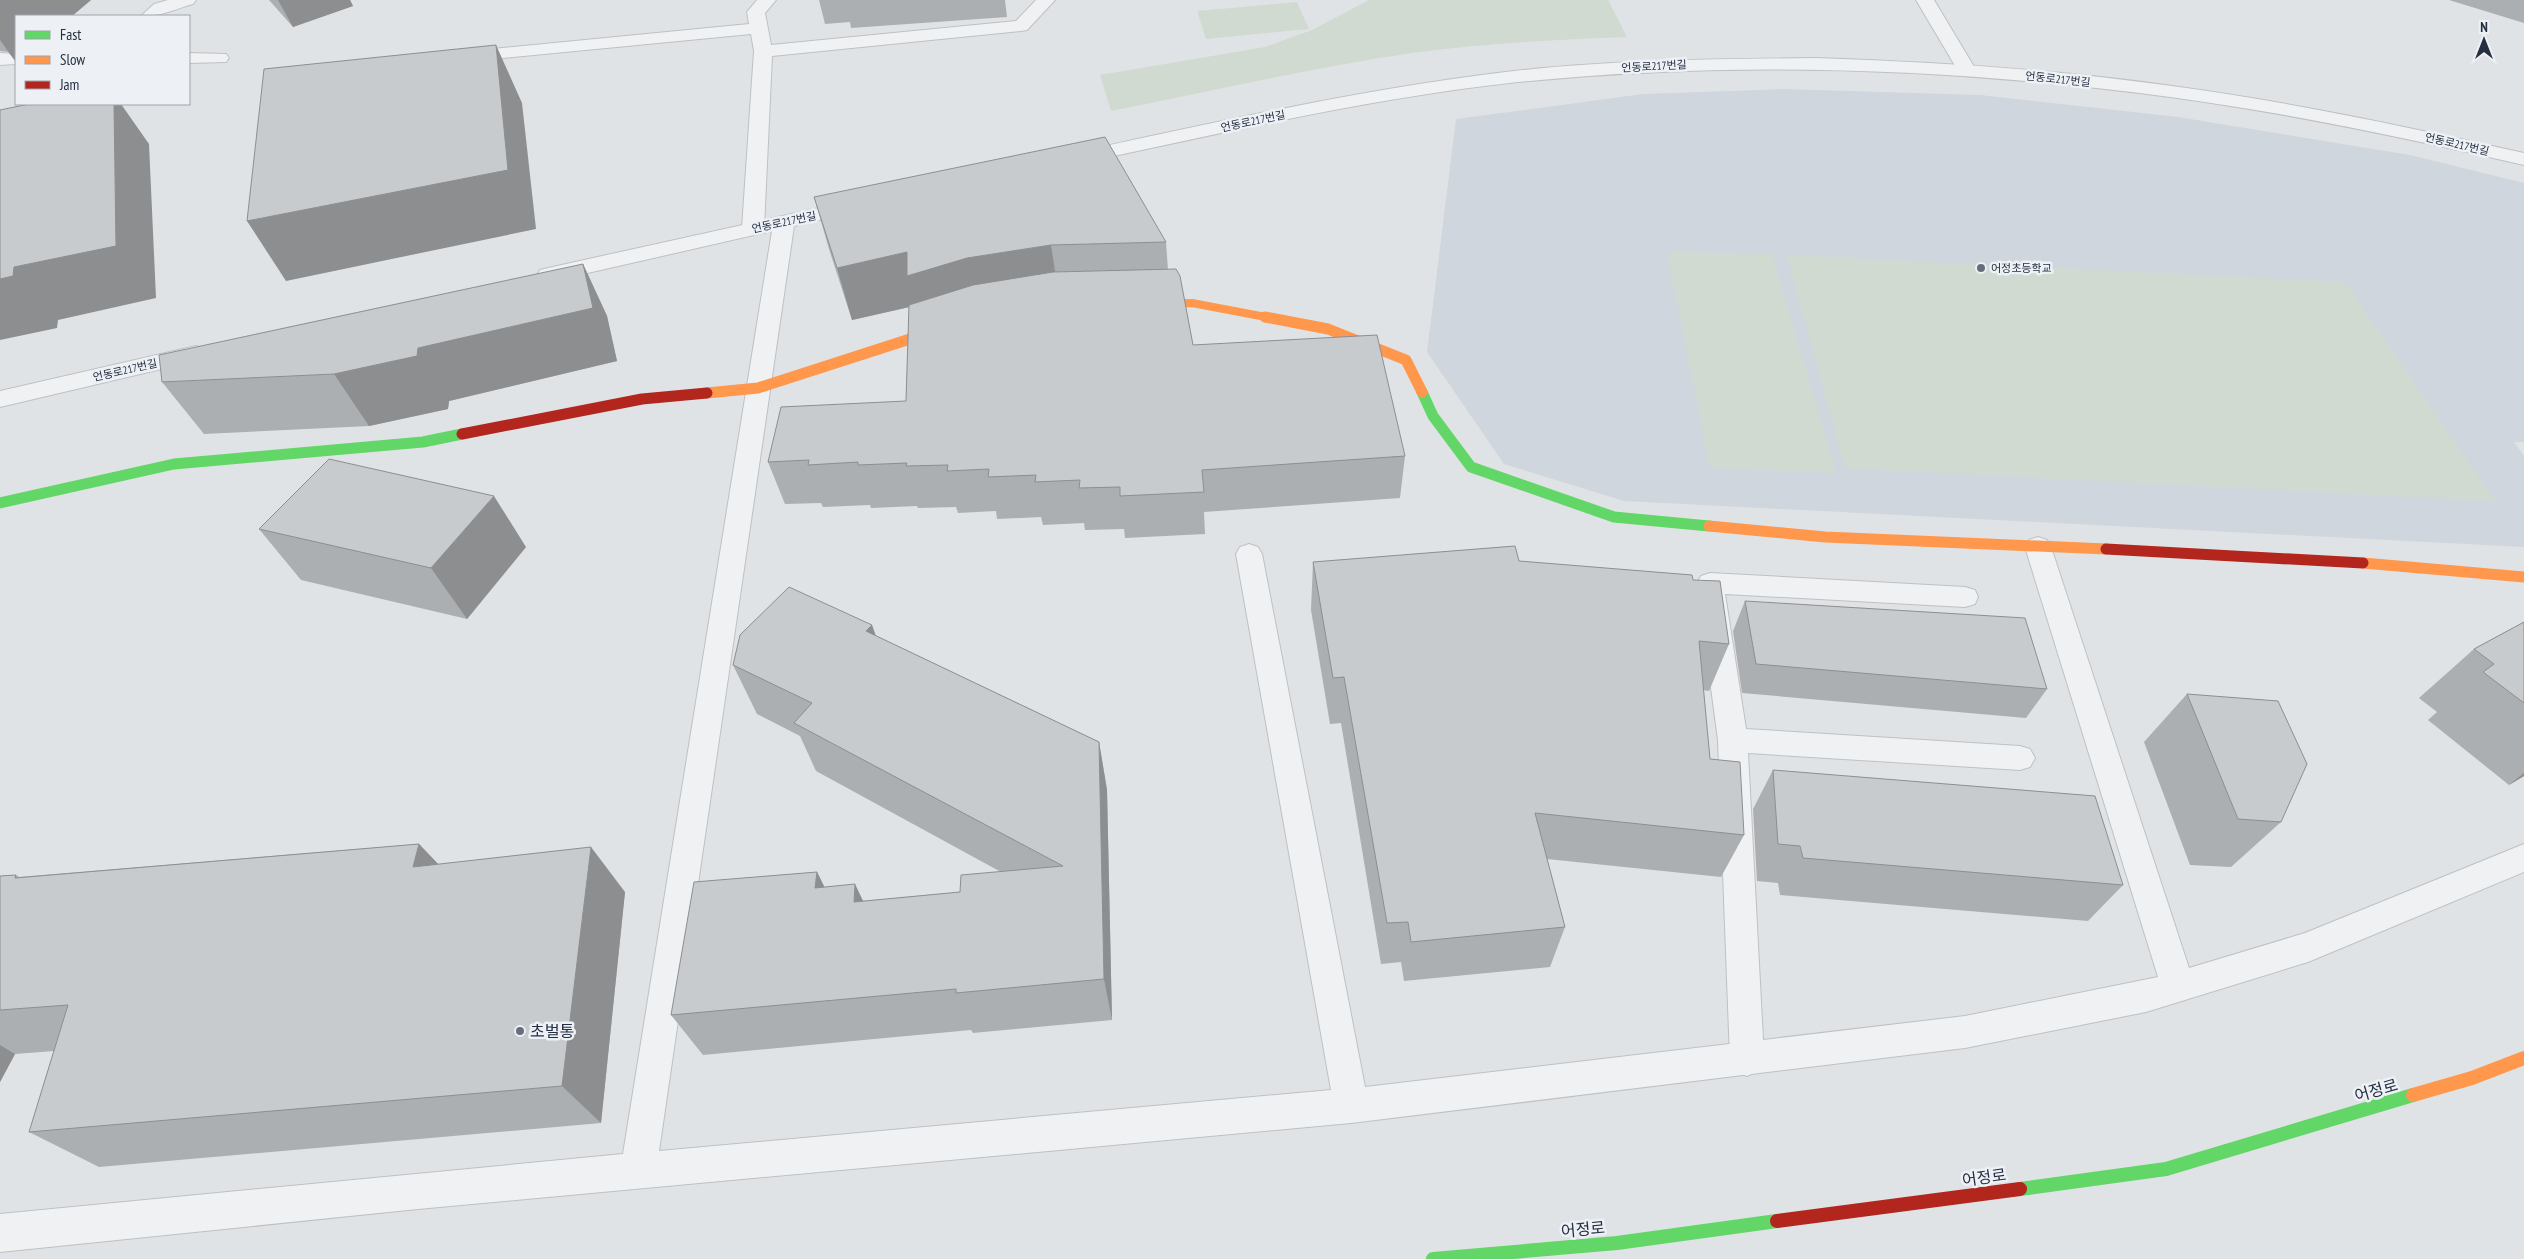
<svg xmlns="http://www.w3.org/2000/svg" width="2524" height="1259" font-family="'PT Sans Narrow','Noto Sans KR',sans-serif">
	<rect width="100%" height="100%" fill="#e0e3e6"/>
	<polygon fill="#d0d6dd" points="1784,89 1980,95 2178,117 2410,155 2524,183 2524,442 2514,442 2524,456 2524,547 1624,501 1504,464 1427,352 1456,119 1643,94"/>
	<g fill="#d0dad0">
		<path d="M1369,0H1608L1627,37C1555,40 1483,43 1412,53C1311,68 1211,91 1111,111L1100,75L1265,47L1312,30Z"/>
		<polygon points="1297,2 1309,29 1206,39 1197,11"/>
		<polygon points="1667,252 1772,254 1836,473 1710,468"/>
		<polygon points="1787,255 2345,282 2495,501 1845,468"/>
	</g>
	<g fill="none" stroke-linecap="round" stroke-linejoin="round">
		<defs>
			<g id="lane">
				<path d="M168,0H196L193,4C175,9 160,17 141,16L154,4Z"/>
				<polygon points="757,0 776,0 765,13 771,45 1016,21 1036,0 1055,0 1027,30 1021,31 772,56 764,228 760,232 753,234 746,232 742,228 754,51 751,34 462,62 456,61 453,57 456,53 462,52 749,24 747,12"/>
				<polygon points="1916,0 1934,0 1976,70 1974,74 1960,74"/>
				<polygon points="0,53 16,54 16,64 0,65"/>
				<polygon points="189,53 226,54 229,58 226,62 189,63"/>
				<polygon points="1710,573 1965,587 1975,590 1978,597 1975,604 1965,607 1725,594 1746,729 2020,746 2030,749 2035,758 2030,767 2020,770 1748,753 1764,1059 1759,1071 1747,1076 1735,1071 1730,1059 1718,740 1697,583 1701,576"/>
			</g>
			<g id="street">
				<path d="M1815,58C1935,62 2054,69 2172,86C2291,102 2407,127 2524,153V165C2407,138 2289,113 2170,97C1954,68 1735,60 1518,82C1369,98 1223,133 1077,164L1070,162L1067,158L1070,154L1077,152C1222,121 1367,88 1514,71C1614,60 1715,59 1815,58Z"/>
				<polygon points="855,200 862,202 865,206 862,210 794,226 659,1151 1331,1090 1236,554 1240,547 1249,544 1258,547 1262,554 1365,1087 1965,1016 2158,977 2025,547 2029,540 2038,537 2047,540 2051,547 2189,968 2305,933 2524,844 2524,872 2308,962 2146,1012 1965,1048 1351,1123 418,1209 0,1252 0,1214 623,1154 772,231 548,282 540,280 537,275 540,270 548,268"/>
				<polygon points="196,346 204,349 208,354 204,359 0,407 0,391"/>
			</g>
		</defs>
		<use href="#lane" stroke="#bec1c4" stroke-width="2"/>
		<use href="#street" stroke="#bec1c4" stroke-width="2"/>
		<use href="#lane" fill="#eff1f3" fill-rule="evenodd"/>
		<use href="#street" fill="#eff1f3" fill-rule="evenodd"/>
		<g stroke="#63d668" stroke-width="11">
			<polyline points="1422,392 1433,416 1471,467 1614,517 1709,526"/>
			<polyline points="0,503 174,464 423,442 462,434"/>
		</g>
		<g stroke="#63d668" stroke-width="14">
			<polyline points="2020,1189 2166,1169 2413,1095"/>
			<polyline points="1433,1259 1617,1243 1777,1221"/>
		</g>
		<polyline stroke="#ff974d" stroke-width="8" points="1148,304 1192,303 1271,318"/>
		<g stroke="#ff974d" stroke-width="11">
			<polyline points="1265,317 1328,329 1406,360 1422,392"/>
			<polyline points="707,393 758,388 944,328"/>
			<polyline points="1709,526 1825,537 2106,549"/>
			<polyline points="2363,563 2524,577"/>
		</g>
		<polyline stroke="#ff974d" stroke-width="14" points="2413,1095 2472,1078 2524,1058"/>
		<g stroke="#b3261e" stroke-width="11">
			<polyline points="462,434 642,399 707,393"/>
			<polyline points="2106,549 2363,563"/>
		</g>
		<polyline stroke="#b3261e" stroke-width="14" points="1777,1221 2020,1189"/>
	</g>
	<g fill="#acafb1">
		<polygon points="0,0 91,0 72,16 16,16 16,62 8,52 0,51"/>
		<polygon points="269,0 350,0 353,6 293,27"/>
		<polygon points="819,0 1005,0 1007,17 851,28 850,22 825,24"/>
		<polygon points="2449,0 2524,0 2524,23"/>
		<polygon points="814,197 1166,242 1168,270 1193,345 1405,456 1400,498 1204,512 1205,534 1125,538 1124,529 1085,530 1084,523 1043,525 1041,517 997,519 996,511 958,513 956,507 918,508 917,506 871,508 870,505 823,507 821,503 785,504 768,462 906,401 909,307 852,320 829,249"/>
		<polygon points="583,264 607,316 617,361 449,401 448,409 369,426 204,434 162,382"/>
		<polygon points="259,529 526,547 467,619 301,580"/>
		<polygon points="1519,561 1693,580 1729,644 1709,691 1703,690 1710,759 1744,835 1721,877 1547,859 1565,927 1550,967 1404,981 1401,962 1381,964 1341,723 1330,724 1311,610 1313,562"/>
		<polygon points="1745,601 2047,689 2026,718 1742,693 1733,631"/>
		<polygon points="2524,622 2524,776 2509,785 2428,720 2437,712 2419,698 2474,649"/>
		<polygon points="872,625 876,636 1099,742 1107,790 1112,1020 973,1033 971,1030 703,1055 671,1015 817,872 824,887 863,901 960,892 1001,872 816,771 800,736 757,714 733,665"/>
		<polygon points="2187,694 2281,822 2231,867 2190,865 2144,742"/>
		<polygon points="1773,770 2123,885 2088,921 1780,895 1778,883 1757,881 1753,809"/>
		<polygon points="419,844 438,864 625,892 601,1123 99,1167 29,1132 54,1051 15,1054 0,1082 0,876 16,875 19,877"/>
	</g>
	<g fill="#8c8e90">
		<polygon points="0,0 91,0 72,16 16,16 16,62 0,40"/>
		<polygon points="278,0 350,0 353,6 293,27"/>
		<polygon points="496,45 522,103 536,229 286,281 247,221"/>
		<polygon points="114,104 121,104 149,144 156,298 58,320 57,328 0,340 0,279"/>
		<polygon points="1051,245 1059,297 914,306 852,320 837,268 907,252 967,258"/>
		<polygon points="583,264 607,316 617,361 449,401 448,409 369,426 334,374 418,348"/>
		<polygon points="494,496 526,547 467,619 431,568"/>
		<polygon points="872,625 889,675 866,631"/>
		<polygon points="1099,742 1107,790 1112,1020 1104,979"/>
		<polygon points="2524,773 2524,776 2509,785"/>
		<polygon points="419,844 461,888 413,867"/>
		<polygon points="591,847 625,892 601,1123 562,1086"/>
		<polygon points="817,872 839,916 815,888"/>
		<polygon points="855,884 876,928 854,902"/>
		<polygon points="0,1045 15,1054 0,1082"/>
	</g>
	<g fill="#c8cbce" stroke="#8c8e90">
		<polygon points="496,45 508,170 247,221 264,69"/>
		<polygon points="29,104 114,104 116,246 14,267 13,276 0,279 0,110"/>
		<polygon points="1105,137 1166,242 1051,245 967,258 907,276 907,252 837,268 814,197"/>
		<polygon points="583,264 593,308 418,348 417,356 334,374 162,382 159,355"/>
		<polygon points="1176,269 1180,276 1193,345 1377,335 1405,456 1202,470 1204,492 1120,496 1120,487 1079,488 1080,480 1035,482 1036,475 988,477 989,469 947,471 948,465 906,466 907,463 858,465 858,462 808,465 809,460 768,462 781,407 906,401 909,305 973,285 1053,272"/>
		<polygon points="329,459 494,496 431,568 259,529"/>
		<polygon points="1515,546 1519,561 1692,575 1693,580 1720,581 1729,644 1699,641 1710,759 1740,762 1744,835 1535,813 1565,927 1411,942 1408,922 1387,923 1344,677 1333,678 1313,562"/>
		<polygon points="789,587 872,625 866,631 1099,742 1104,979 956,993 956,989 671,1015 694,882 817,872 815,888 855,884 854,902 960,892 961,875 1063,866 794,723 812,703 733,665 740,635"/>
		<polygon points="1745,601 2025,618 2047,689 1756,664"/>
		<polygon points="2524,622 2524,703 2483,672 2494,664 2474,649"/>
		<polygon points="2187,694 2278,701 2307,764 2281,822 2238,819"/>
		<polygon points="1773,770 2095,796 2123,885 1803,858 1800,846 1778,844"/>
		<polygon points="419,844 413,867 591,847 562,1086 29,1132 68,1005 0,1010 0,876 16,875 15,878"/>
	</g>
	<g fill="#666e7b" stroke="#edf1f6" stroke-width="2">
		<circle cx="1981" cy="268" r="5"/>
		<circle cx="520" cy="1031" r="5"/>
	</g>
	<g text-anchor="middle" stroke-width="5" stroke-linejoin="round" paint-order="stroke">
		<g font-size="11" fill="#252f41" stroke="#edf1f6">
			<text transform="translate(1654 66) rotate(-3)" y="4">언동로217번길</text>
			<text transform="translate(2058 79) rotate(6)" y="4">언동로217번길</text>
			<text transform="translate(1253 121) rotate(-12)" y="4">언동로217번길</text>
			<text transform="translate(2457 144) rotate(13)" y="4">언동로217번길</text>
			<text transform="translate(784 222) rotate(-12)" y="4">언동로217번길</text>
			<text transform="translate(125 370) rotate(-13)" y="4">언동로217번길</text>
		</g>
		<g font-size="11" fill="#252f41" stroke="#edf1f6" text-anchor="start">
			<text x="1991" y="272">어정초등학교</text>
		</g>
		<g font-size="16" fill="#252f41" stroke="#edf1f6" text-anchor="start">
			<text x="530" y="1037">초벌통</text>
		</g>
		<g font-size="16" fill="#252f41" stroke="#edf1f6">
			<text transform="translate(2376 1090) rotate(-16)" y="6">어정로</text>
			<text transform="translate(1984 1177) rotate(-8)" y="6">어정로</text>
			<text transform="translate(1583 1229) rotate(-5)" y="6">어정로</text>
		</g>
	</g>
	<rect x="15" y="15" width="175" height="90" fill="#edf1f6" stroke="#9da3ae"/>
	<rect x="25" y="31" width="25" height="8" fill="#63d668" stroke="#9da3ae"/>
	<text x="60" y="40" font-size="15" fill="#252f41">Fast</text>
	<rect x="25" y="56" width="25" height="8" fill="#ff974d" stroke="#9da3ae"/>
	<text x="60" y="65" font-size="15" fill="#252f41">Slow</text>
	<rect x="25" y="81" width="25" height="8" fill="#b3261e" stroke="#9da3ae"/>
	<text x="60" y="90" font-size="15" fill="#252f41">Jam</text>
	<g transform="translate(2484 40)" stroke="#edf1f6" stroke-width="4" paint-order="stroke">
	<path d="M0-4L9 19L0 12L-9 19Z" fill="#252f41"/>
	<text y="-8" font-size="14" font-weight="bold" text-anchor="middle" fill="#252f41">N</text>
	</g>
</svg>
